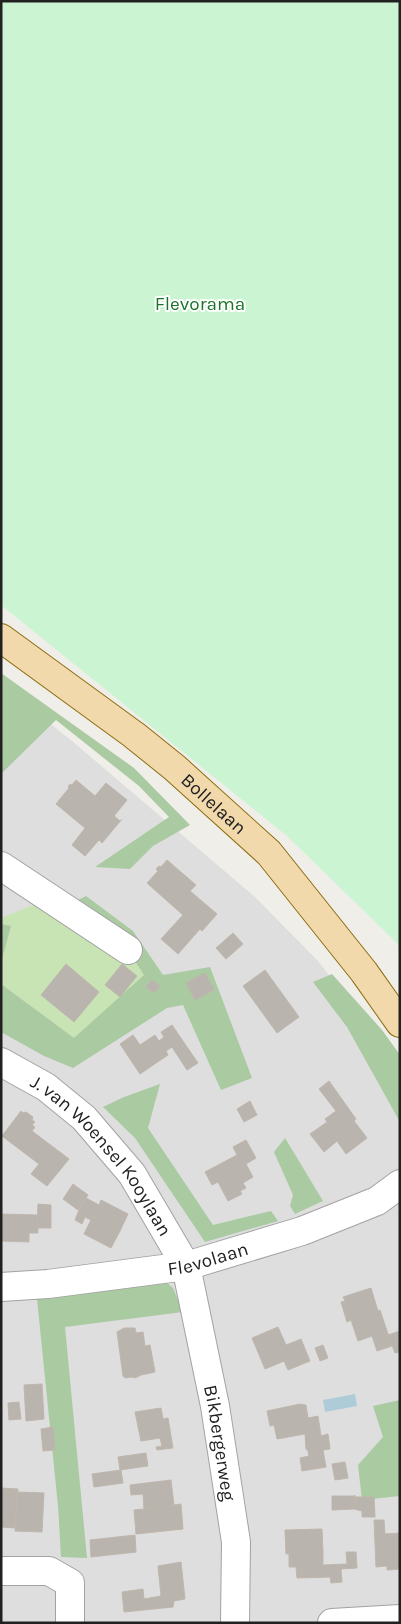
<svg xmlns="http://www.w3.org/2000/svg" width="401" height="1624" font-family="Karla,sans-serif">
	<rect width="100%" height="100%" fill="#f0eee8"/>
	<polygon fill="#dedede" points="1,685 72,741 255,897 318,961 359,1014 400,1088 400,1623 1,1623"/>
	<polygon fill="#c8e4b4" points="41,902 128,950 145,974 74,1039 1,984 1,963 11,927 1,924 1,918"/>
	<g fill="#aacaa2">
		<polygon points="1,673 134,768 190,825 153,846 130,869 95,867 169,817 139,786 56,720 1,774"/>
		<polygon points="86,896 133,931 163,975 210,967 252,1078 221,1090 183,1005 167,1008 73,1068 44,1056 1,1032 1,984 74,1038 144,975 128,950 68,905"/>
		<polygon points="1,924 11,926 1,963"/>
		<polygon points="332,974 382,1030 400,1055 400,1122 347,1027 313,982"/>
		<polygon points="160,1084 148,1128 213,1225 271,1211 278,1221 205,1242 135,1138 103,1107 124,1097"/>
		<polygon points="285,1138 323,1201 295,1214 290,1206 293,1195 274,1152"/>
		<polygon points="166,1282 173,1288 183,1312 65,1327 87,1558 61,1557 58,1506 37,1299"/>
		<polygon points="400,1400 400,1496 362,1500 358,1465 383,1437 373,1406"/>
	</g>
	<polygon fill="#cbf4d2" points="1,1 400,1 400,946 287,836 1,605"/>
	<polygon fill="#aecbd8" points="355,1394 357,1406 325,1412 323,1400"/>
	<g fill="#b9b4ae" stroke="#c0b6ac">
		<polygon points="76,780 95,796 106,783 127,800 114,816 120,821 122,819 102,843 99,840 85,856 72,845 85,828 56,804 69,788 68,787 70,784 72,785"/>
		<polygon points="167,860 196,885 190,891 217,914 202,931 200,929 178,954 161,939 183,915 147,883 158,871 156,869 159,866 161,867"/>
		<polygon points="233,933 243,944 226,959 216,948"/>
		<polygon points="66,964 99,992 74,1022 41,995"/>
		<polygon points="122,964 137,976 120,997 105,985"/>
		<polygon points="265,970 299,1017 277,1033 243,986"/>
		<polygon points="205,973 214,990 195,1000 186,983"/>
		<polygon points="152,980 160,986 154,993 146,987"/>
		<polygon points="172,1025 198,1063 187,1070 172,1047 166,1051 168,1055 140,1074 120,1044 133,1035 140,1045 155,1035 159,1041 164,1037 161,1032"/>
		<polygon points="329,1081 356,1119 354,1121 367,1138 346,1154 337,1141 324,1152 310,1134 327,1122 325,1119 336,1111 319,1089"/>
		<polygon points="250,1101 257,1115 244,1122 237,1109"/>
		<polygon points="21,1111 23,1113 26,1112 33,1117 32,1120 35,1122 32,1125 35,1127 32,1131 69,1159 47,1186 31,1174 39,1164 2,1136"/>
		<polygon points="246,1140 256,1158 246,1164 253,1177 243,1183 246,1188 240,1191 242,1194 228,1201 218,1182 212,1185 205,1172 237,1155 233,1147"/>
		<polygon points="73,1184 88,1195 78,1210 63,1199"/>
		<polygon points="86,1198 99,1205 101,1200 128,1214 120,1231 79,1210"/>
		<polygon points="38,1204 51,1205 51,1228 37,1228"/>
		<polygon points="79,1210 120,1231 111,1248 84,1234 91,1220 85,1217 82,1224 75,1220"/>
		<polygon points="1,1214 37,1215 38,1233 29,1233 29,1242 1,1241"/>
		<polygon points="371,1288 378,1311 380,1310 392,1346 377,1351 372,1336 358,1341 351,1320 347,1322 341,1302 345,1301 343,1297"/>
		<polygon points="278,1327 286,1345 301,1339 310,1361 288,1370 284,1361 265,1369 252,1338"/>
		<polygon points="124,1328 135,1328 136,1333 143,1332 145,1346 150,1345 155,1372 141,1375 135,1378 132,1377 125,1378 123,1376 117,1332"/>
		<polygon points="400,1331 400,1352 395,1353 388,1335"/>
		<polygon points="323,1345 328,1358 320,1361 315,1348"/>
		<polygon points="42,1384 44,1419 26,1421 24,1385"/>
		<polygon points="19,1402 21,1419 9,1420 8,1403"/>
		<polygon points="300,1404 306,1405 308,1418 318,1416 321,1436 328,1434 330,1449 323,1450 326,1467 302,1471 300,1458 309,1456 308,1451 306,1449 305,1434 277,1439 274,1425 270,1426 267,1411"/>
		<polygon points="161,1408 163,1419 168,1418 173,1448 157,1450 156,1447 162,1446 160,1438 141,1441 135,1412"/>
		<polygon points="53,1427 55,1450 43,1451 41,1429"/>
		<polygon points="146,1453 148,1466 120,1470 118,1457"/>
		<polygon points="345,1462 348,1478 335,1480 332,1464"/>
		<polygon points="121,1470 123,1483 94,1487 92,1474"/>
		<polygon points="171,1480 174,1506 144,1509 143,1494 131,1495 130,1485"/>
		<polygon points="1,1488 18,1489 15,1528 1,1527"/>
		<polygon points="17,1492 44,1493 42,1532 15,1531"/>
		<polygon points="355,1495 355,1497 374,1497 375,1517 362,1517 362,1511 354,1509 354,1496"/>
		<polygon points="332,1496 354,1496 354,1509 332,1510"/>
		<polygon points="181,1504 183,1529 136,1534 134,1510 174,1506 174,1505"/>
		<polygon points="374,1520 384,1520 385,1534 400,1533 400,1569 387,1570 387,1566 376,1567"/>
		<polygon points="322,1529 323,1552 286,1554 285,1530"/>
		<polygon points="135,1535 136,1552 91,1557 90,1540"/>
		<polygon points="323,1552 323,1565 347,1564 346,1552 356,1552 357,1568 341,1569 342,1582 331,1583 330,1577 297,1578 296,1567 289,1567 289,1553"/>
		<polygon points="181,1562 185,1599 174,1601 173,1607 124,1612 122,1592 143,1589 144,1599 161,1596 158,1566"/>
	</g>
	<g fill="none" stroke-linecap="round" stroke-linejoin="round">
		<defs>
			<g id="minor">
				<polyline points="1,866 128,950"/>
				<path id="s1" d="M1,1062L46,1087L84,1118L132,1174L186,1266L215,1406L236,1542L235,1623"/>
				<path id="s2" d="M1,1287L48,1284L186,1266L302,1231L377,1201L400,1184"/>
				<polyline points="1,1571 49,1571 70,1583 70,1623"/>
				<polyline points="332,1623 400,1619"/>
			</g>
			<g id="major">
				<path id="s3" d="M1,638L134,735L175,768L269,853L364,972L400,1023"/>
			</g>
		</defs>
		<use href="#minor" stroke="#a2a2a2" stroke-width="30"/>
		<use href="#major" stroke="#8c6d11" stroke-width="30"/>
		<use href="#minor" stroke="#fff" stroke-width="28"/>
		<use href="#major" stroke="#f2d9ab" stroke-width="28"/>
	</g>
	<g text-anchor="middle" stroke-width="4" stroke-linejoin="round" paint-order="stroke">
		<g font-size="19" fill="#197428" stroke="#fff">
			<text x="200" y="310">Flevorama</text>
		</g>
		<g font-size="19" fill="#212121" stroke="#fff">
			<text dy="7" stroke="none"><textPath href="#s3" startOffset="270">Bollelaan</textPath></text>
			<text dy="7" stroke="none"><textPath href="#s1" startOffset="140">J. van Woensel Kooylaan</textPath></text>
			<text dy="7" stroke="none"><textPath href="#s2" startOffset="209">Flevolaan</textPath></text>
			<text dy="7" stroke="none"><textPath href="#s1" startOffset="461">Bikbergerweg</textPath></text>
		</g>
	</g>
	<rect width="401" height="1624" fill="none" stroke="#212121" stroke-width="5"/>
</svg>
